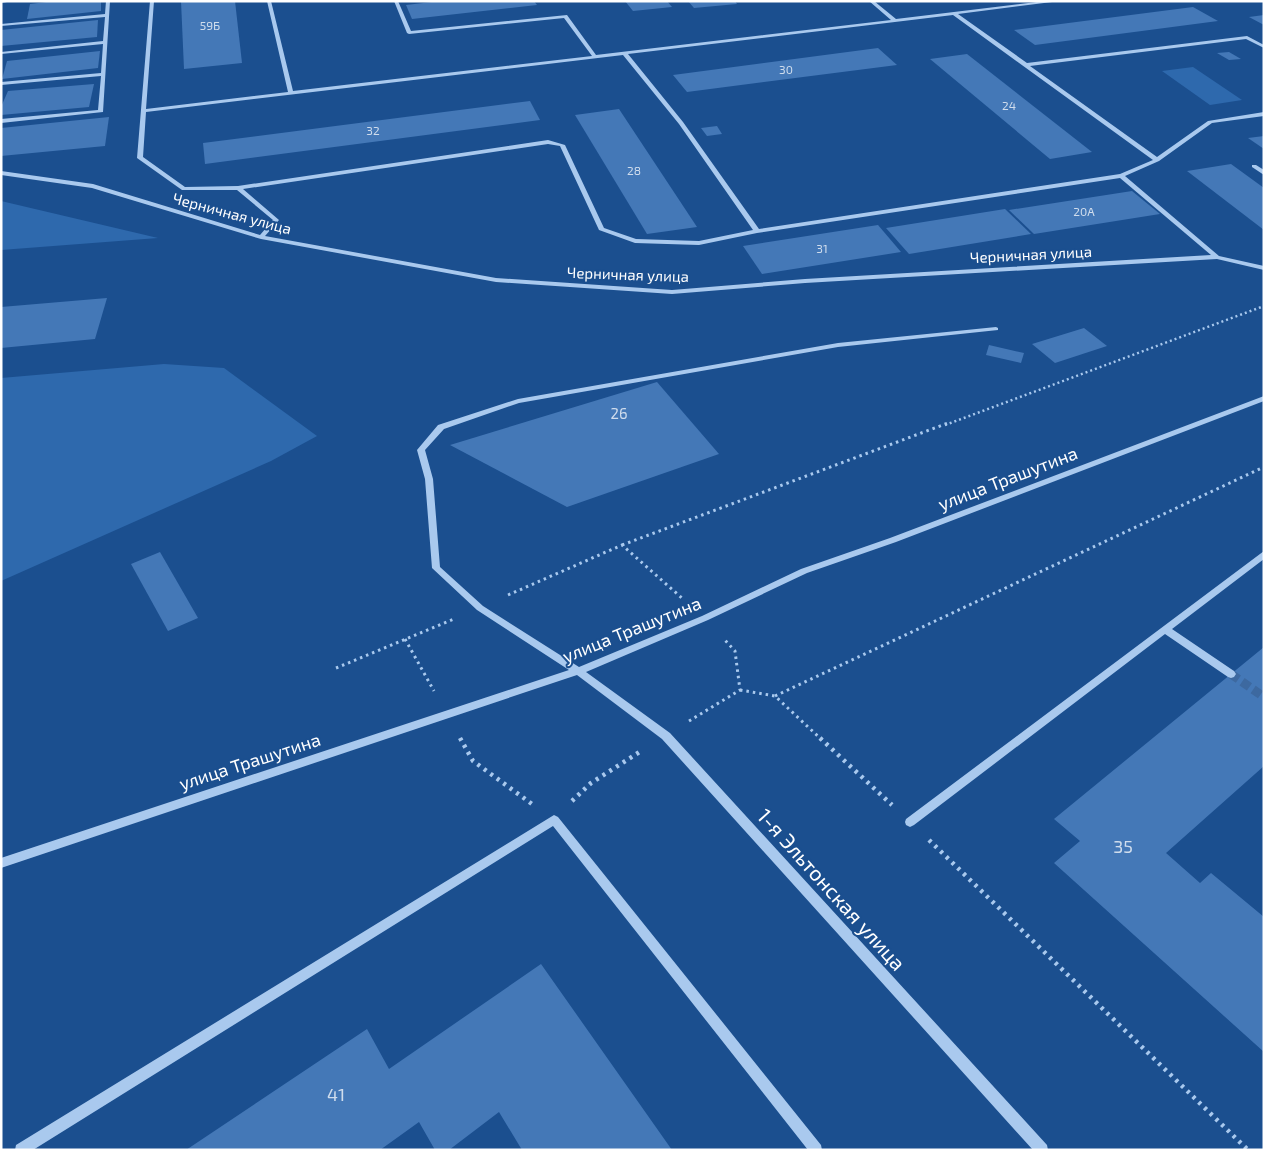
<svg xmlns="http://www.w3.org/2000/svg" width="1265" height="1151" font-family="'Exo 2',sans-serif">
	<rect width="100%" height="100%" fill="#1b4f8f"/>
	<g fill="#2e69ad">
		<polygon points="1193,67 1242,100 1210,105 1162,71"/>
		<polygon points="1,201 158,238 1,250"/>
		<polygon points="164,364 224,368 317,436 271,461 1,581 1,378"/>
	</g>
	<g fill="#4478b7">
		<polygon points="54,1 101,1 101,11 27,19 30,4"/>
		<polygon points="181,1 235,1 242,63 184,69"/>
		<polygon points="440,1 534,1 537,5 412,19 406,5"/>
		<polygon points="625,1 667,1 672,7 633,11"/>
		<polygon points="688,1 735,1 737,4 694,8"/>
		<polygon points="1193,7 1218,21 1035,45 1014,30"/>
		<polygon points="1264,15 1264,25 1249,17"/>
		<polygon points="98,20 97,37 1,46 1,30"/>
		<polygon points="878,48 897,65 687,92 673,75"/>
		<polygon points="100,51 98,68 2,79 7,61"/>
		<polygon points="1229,52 1241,59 1229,60 1217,53"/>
		<polygon points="967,54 1092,152 1050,159 930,59"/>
		<polygon points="94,84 89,107 1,115 1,107 8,91"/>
		<polygon points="530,101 540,120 205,164 203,143"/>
		<polygon points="619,109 697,227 647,234 575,115"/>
		<polygon points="109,117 105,146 1,156 1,128"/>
		<polygon points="717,126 722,134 707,136 701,128"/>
		<polygon points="1264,136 1264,149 1248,138"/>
		<polygon points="1231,164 1264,188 1264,230 1187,171"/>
		<polygon points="1132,191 1160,214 1034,234 1009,210"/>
		<polygon points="1005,209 1031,234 909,254 886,228"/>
		<polygon points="878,225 901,252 762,274 743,246"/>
		<polygon points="107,298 95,339 1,348 1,307"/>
		<polygon points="1084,328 1107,346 1055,363 1032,344"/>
		<polygon points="989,345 1024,353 1021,363 986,355"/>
		<polygon points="657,382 719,454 567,507 450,445"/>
		<polygon points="160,552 198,618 168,631 131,564"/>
		<polygon points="1264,647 1264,766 1166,853 1200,883 1211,873 1264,917 1264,1052 1054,863 1080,841 1054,819"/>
		<polygon points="541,964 672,1150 522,1150 499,1112 449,1150 435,1150 419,1122 380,1150 186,1150 367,1029 389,1069"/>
	</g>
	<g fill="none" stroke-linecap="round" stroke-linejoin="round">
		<polyline stroke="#3d69a0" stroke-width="9" stroke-dasharray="9 4.5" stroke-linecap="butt" points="1231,674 1264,697"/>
		<polyline stroke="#a9c9ee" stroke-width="2.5" stroke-dasharray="2 3" stroke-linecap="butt" points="945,425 1264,306"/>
		<g stroke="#a9c9ee" stroke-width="3" stroke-dasharray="2.5 4" stroke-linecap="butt">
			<polyline points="622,545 948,423"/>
			<polyline points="508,595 622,545 683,599"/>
			<polyline points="405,639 434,691"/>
			<polyline points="336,668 454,619"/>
			<polyline points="740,690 775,696 822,740"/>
			<polyline points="775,696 1264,467"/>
			<polyline points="689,721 740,690 735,651 723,638"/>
		</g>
		<g stroke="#a9c9ee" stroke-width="4.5" stroke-dasharray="3 5" stroke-linecap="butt">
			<polyline points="460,738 473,761 532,804"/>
			<polyline points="820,738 892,805"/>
			<polyline points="572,801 591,783 641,751"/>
			<polyline points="929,840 1248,1150"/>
		</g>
		<g fill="#a9c9ee" fill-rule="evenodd">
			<polygon points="1,1 13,1 1,3"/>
			<polygon points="106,1 110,1 103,112 1,123 1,119 98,110 101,76 1,85 1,82 101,73 103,44 1,54 1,52 103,41 105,17 1,26 1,24 105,14"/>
			<path d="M150,1H154L146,109L288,92L267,1H271L293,91L592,56L564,18L409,34L407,33L394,1H398L411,31L567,15L596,55L891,20L869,1H874L896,19L1045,1H1060L958,14L1027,63L1247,36L1264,45V48L1246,39L1030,66L1157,157L1208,121L1264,112V116L1212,123L1159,161L1125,176L1219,256L1264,266V270L1217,259L805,283L672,294L496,282L261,239L92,188L1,175V171L93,184L260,235L273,220L237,190H182L137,158ZM953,15L1153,160L1120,174L759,229L683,122L628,54ZM623,55L679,124L753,230L699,241L636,239L604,228L565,145L548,140L238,186L185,187L143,157L146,112ZM548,144L560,146L599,230L635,243L699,245L757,233L1120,178L1211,255L805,279L672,290L496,278L265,236L279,220L243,189Z"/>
			<polygon points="1252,165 1256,165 1264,170 1264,175 1252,167"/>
			<polygon points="996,327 998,328 998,330 838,347 519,403 444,429 425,450 433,479 440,567 483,606 579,667 702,616 801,569 890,538 1264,396 1264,401 896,542 807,573 708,620 586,672 670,733 1047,1145 1048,1150 1033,1150 662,739 577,675 1,868 1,858 569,670 477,610 432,568 425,479 417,450 438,425 518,399 838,343"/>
			<polygon points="1264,551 1264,559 1172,629 1234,671 1236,674 1234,677 1231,678 1228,677 1165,634 914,825 910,827 906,825 905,822 906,819"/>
			<polygon points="554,815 558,817 821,1145 822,1150 808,1150 553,826 33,1150 15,1150 16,1145"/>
		</g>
	</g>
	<g text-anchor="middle" stroke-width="4" stroke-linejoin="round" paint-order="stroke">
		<g font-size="12" fill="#d0dded">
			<text x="210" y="30">59Б</text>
			<text x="786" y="74">30</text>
			<text x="1009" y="110">24</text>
			<text x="373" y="135">32</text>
			<text x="634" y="175">28</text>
			<text x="1084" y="216">20А</text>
			<text x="822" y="253">31</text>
		</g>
		<g font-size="15" fill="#fff" stroke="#1b4f8f">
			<text transform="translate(232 214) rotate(15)" y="5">Черничная улица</text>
			<text transform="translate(1031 255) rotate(-3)" y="5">Черничная улица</text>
			<text transform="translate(628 275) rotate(2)" y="5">Черничная улица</text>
		</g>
		<g font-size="15" fill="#d0dded">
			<text x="619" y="419">26</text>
		</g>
		<g font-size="18" fill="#fff" stroke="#1b4f8f">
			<text transform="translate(1008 479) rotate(-21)" y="6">улица Трашутина</text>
			<text transform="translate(632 630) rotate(-22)" y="6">улица Трашутина</text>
			<text transform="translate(250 762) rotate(-18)" y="6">улица Трашутина</text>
		</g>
		<g font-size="18" fill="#d0dded">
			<text x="1123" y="853">35</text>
			<text x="336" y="1101">41</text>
		</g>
		<g font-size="21" fill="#fff" stroke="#1b4f8f">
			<text transform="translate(831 890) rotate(48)" y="7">1-я Эльтонская улица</text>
		</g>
	</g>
	<rect width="1265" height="1151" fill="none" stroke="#ffffff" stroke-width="5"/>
</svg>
